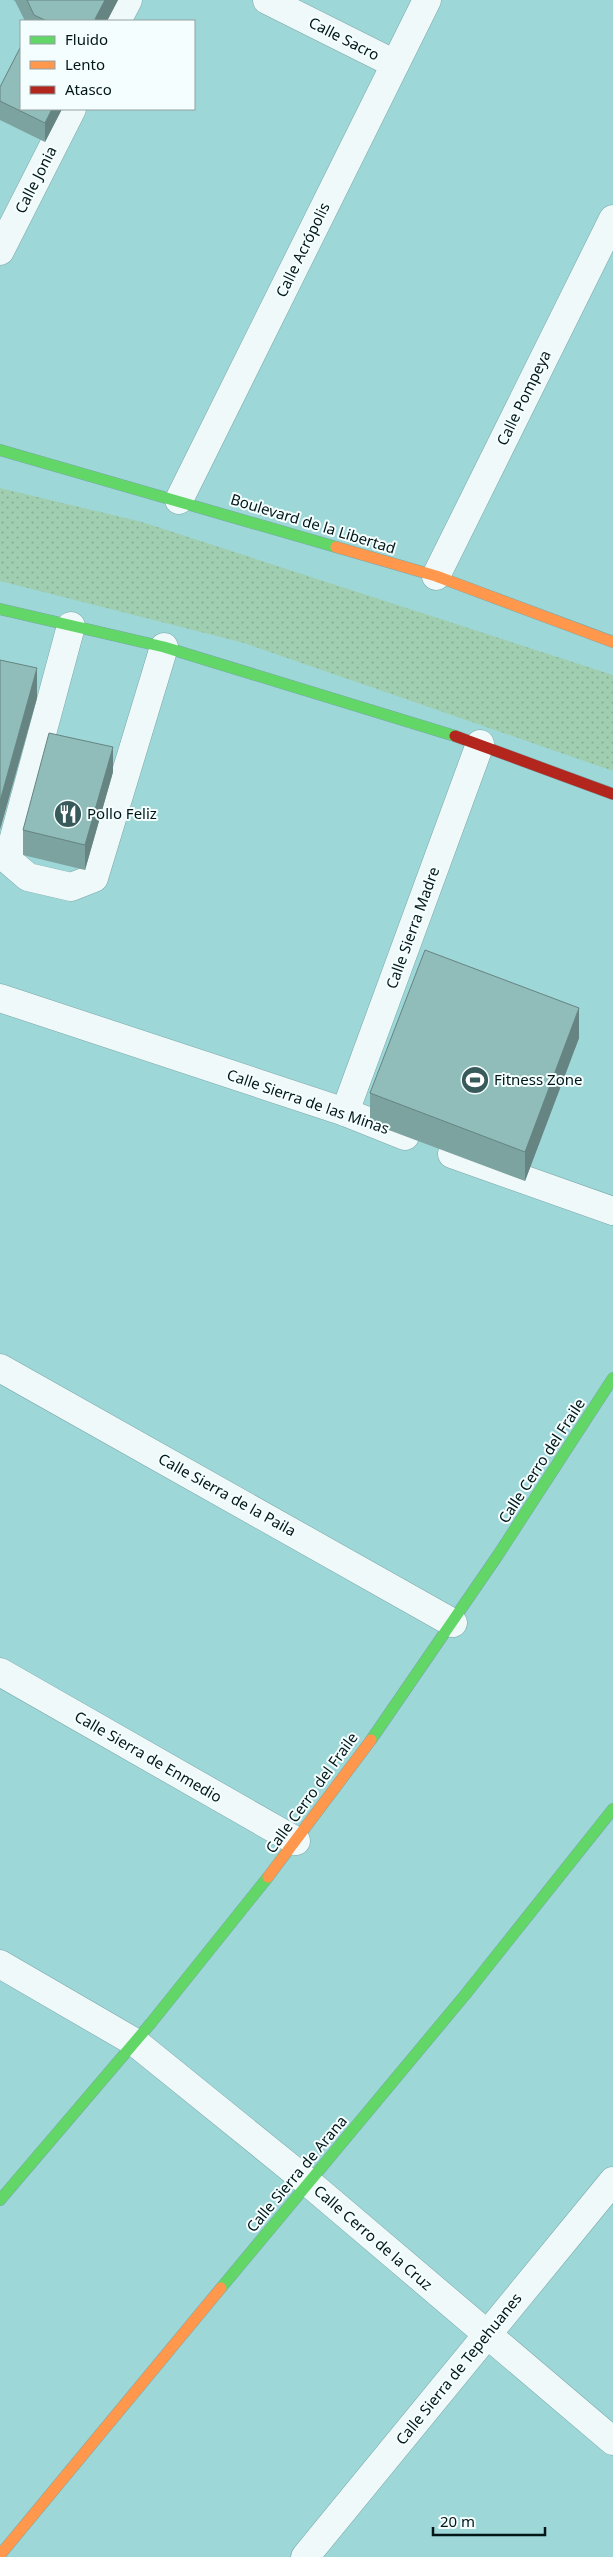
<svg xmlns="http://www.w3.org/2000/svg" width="613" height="2557" font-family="'Noto Sans',sans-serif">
	<defs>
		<pattern id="park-dots" width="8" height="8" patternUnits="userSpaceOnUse" patternTransform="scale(1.25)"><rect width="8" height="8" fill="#9fceb1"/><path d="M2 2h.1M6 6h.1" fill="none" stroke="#87b098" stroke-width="1.8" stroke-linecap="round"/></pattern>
	</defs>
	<rect width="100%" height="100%" fill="#9ed7d8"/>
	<polygon fill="url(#park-dots)" points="0,488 142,522 613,675 613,771 244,643 0,581"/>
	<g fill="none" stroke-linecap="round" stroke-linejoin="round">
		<defs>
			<g id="street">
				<polyline points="267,0 395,64"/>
				<polyline points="117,21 128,0"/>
				<polyline points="0,251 72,109"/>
				<polyline points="179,500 427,0"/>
				<polyline points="436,576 613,219"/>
				<polyline points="71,626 8,860 28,877 71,887 94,878 164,647"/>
				<polyline points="0,998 345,1112 405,1136"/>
				<polyline points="345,1112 480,744"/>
				<polyline points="452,1154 613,1211"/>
				<polyline points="0,1368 453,1623"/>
				<polyline points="0,1672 296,1841"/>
				<polyline points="0,1964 136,2043 309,2183 613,2441"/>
				<polyline points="305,2557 613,2181"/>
			</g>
			<g id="fast">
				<polyline points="0,450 336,547"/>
				<polyline points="0,609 164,647 455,736"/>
				<polyline points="371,1740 498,1555 613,1378"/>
				<polyline points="0,2200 151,2023 268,1877"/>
				<polyline points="221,2288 465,1995 613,1809"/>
			</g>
			<g id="slow">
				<polyline points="336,547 436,576 613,642"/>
				<polyline points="268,1877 371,1740"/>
				<polyline points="0,2555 221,2288"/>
			</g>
			<polyline id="jam" points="455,736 613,794"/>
		</defs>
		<use href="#street" stroke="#79a8a9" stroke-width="29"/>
		<use href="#fast" stroke="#79a8a9" stroke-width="12"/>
		<use href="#slow" stroke="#79a8a9" stroke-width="12"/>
		<use href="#jam" stroke="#79a8a9" stroke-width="12"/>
		<use href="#street" stroke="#f0f9f9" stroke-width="28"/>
		<use href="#fast" stroke="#63d668" stroke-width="11"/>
		<use href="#slow" stroke="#ff974d" stroke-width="11"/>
		<use href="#jam" stroke="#b3261e" stroke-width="11"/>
	</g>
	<g fill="#7ca39f">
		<polygon points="13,0 118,0 107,21 25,21 15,1"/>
		<polygon points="0,87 21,109 62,109 45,142 0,120"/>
		<polygon points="113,772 85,870 23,855 23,830"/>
		<polygon points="579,1038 525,1181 370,1123 370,1093"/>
	</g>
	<g fill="#658482">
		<polygon points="105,0 118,0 107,21 94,21"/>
		<polygon points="52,109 62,109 45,142 45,123"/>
		<polygon points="37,668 37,698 0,830 0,801"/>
		<polygon points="113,747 113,772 85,870 85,845"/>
		<polygon points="579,1008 579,1038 525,1181 525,1152"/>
	</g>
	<g fill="#90bdb9" stroke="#658482">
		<polygon points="27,0 105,0 94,21 47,21 34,15"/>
		<polygon points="21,46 21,109 52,109 45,123 0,101 0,87"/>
		<polygon points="0,660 37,668 0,801"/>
		<polygon points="49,733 113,747 85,845 23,830"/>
		<polygon points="425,950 579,1008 525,1152 370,1093"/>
	</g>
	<defs>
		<symbol id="restaurant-disc" viewBox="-11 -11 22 22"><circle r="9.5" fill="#385a5b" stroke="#f5fefe"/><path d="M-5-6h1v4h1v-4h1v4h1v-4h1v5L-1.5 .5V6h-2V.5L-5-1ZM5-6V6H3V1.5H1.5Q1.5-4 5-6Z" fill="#fff"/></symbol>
		<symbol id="stadium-disc" viewBox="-11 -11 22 22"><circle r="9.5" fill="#385a5b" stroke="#f5fefe"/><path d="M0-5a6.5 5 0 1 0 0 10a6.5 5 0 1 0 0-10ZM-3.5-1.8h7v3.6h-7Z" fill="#fff"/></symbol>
	</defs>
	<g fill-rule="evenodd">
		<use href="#restaurant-disc" x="52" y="798" width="32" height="32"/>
		<use href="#stadium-disc" x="459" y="1064" width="32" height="32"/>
	</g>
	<g text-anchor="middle" stroke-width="4" stroke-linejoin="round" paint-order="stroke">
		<g font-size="15" fill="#011617" stroke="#f5fefe">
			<text transform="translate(344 39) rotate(27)" y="5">Calle Sacro</text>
			<text transform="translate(36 180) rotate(-63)" y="5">Calle Jonia</text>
			<text transform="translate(303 250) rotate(-64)" y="5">Calle Acrópolis</text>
			<text transform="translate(524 398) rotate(-64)" y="5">Calle Pompeya</text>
			<text transform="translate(313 524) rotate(17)" y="5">Boulevard de la Libertad</text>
			<text transform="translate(413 928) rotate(-70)" y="5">Calle Sierra Madre</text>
			<text transform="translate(308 1102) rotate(19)" y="5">Calle Sierra de las Minas</text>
			<text transform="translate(542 1461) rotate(-57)" y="5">Calle Cerro del Fraile</text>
			<text transform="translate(227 1495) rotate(29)" y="5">Calle Sierra de la Paila</text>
			<text transform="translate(148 1757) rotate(30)" y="5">Calle Sierra de Enmedio</text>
			<text transform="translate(312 1793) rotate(-54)" y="5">Calle Cerro del Fraile</text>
			<text transform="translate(297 2174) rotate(-50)" y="5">Calle Sierra de Arana</text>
			<text transform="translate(373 2238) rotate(41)" y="5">Calle Cerro de la Cruz</text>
			<text transform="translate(459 2369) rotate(-51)" y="5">Calle Sierra de Tepehuanes</text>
		</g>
		<g font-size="15" fill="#011617" stroke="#f5fefe" text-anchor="start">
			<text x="87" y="819">Pollo Feliz</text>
			<text x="494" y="1085">Fitness Zone</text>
		</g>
	</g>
	<rect x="20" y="20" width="175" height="90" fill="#f5fefe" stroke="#93a1a2"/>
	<rect x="30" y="36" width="25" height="8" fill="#63d668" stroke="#93a1a2"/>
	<text x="65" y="45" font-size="15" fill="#011617">Fluido</text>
	<rect x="30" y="61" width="25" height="8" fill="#ff974d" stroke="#93a1a2"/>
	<text x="65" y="70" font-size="15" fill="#011617">Lento</text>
	<rect x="30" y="86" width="25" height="8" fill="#b3261e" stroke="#93a1a2"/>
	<text x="65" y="95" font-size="15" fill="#011617">Atasco</text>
	<path d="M433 2527v8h112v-8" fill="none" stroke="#011617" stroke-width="2.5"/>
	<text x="440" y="2527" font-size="15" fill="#011617" stroke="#f5fefe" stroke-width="4" paint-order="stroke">20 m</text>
</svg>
